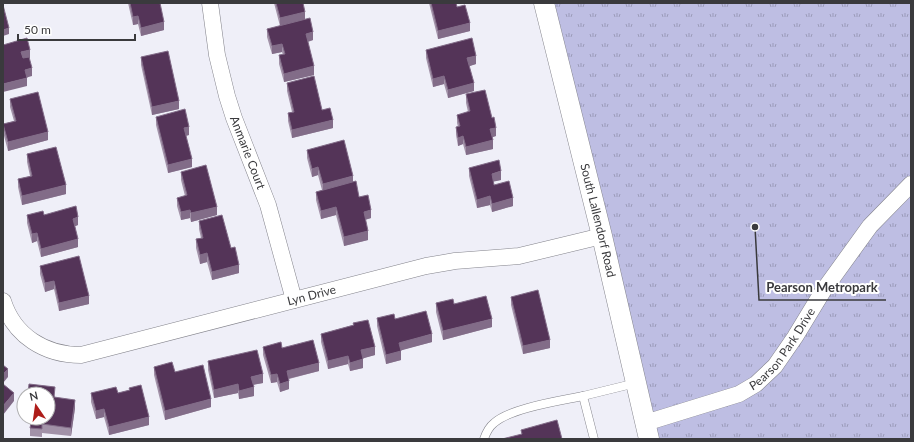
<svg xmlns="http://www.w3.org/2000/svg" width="914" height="442" font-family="Lato,sans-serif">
	<defs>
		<pattern id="park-tufts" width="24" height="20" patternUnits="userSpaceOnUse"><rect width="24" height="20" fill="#bebee3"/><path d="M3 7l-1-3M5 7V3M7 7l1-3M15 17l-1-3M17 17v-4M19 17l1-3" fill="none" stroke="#9b9bb9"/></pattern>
	</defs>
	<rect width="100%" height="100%" fill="#efeff8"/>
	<polygon fill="url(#park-tufts)" points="544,3 911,3 911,439 649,439"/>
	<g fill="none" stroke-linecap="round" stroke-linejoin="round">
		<defs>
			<g id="service">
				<path d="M484,439C486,433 489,427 494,423C511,408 559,401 583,396"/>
				<polyline points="594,439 583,396 636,383"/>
			</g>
			<g id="minor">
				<path id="s1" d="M210,3L217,55L227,96L234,118L268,205L294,300"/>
				<path id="s2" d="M3,301C14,336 45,355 81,355L426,266L455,261L519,256L602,236"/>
				<path id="s3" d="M645,423L739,394L756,384L775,366L795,337L823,291L870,226L911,184"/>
			</g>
			<g id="tertiary">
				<path id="s4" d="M544,3L602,236L649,439"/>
			</g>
		</defs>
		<use href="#service" stroke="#83838b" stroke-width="9"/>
		<use href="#minor" stroke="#83838b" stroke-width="17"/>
		<use href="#tertiary" stroke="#83838b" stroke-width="21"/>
		<use href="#service" stroke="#fff" stroke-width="8"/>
		<use href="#minor" stroke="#fff" stroke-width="16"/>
		<use href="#tertiary" stroke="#fff" stroke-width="20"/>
	</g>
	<g fill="#a292a8">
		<polygon points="128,3 160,3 164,30 141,36 138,24 133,25"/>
		<polygon points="274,3 303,3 305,19 313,40 308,42 314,75 284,82 279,64 279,55 283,55 282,52 272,54 267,37 267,29 280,26"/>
		<polygon points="429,3 456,3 457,7 470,31 438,39"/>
		<polygon points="426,50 476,64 469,66 474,91 448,98 444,84 433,87 426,58"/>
		<polygon points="141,57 179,109 152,115 141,65"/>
		<polygon points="287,83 322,110 333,128 292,138 288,121 288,113 292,112 287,91"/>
		<polygon points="466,94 492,118 496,136 492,137 493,149 466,155 463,144 458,146 456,135 456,127 458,127 457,123 457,115 468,112 466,103"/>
		<polygon points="10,99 48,140 8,151 3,132 3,124 14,121 10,107"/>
		<polygon points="156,117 189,135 186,136 192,167 168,173 156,125"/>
		<polygon points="307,150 353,182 359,197 371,218 365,220 368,240 344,246 336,215 321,219 316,200 316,192 322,190 318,175 312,177 307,158"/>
		<polygon points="27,154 66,194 22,205 18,187 18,179 30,176 27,162"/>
		<polygon points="469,168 501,180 494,181 494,185 513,206 492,212 490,205 477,208 469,176"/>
		<polygon points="181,172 217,215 191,222 190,218 181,220 177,206 177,198 185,196 181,180"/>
		<polygon points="27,215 44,215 78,225 75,226 78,247 41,257 37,241 32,243 27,223"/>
		<polygon points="199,221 231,248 239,273 212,280 207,262 200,264 196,248 196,239 201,238 199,229"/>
		<polygon points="40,266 89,304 59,311 54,289 45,292 40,274"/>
		<polygon points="511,297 550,348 523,354 511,305"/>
		<polygon points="436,303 492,327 443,340 436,312"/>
		<polygon points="377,318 395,319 432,342 401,350 401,360 386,364 377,326"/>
		<polygon points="353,323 375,355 363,358 363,368 350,371 348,364 328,369 321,342 321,334 353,325"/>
		<polygon points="263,347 282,348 319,371 289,379 289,389 280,392 277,382 271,383 263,355"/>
		<polygon points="208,361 263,383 253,385 254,396 239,399 238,393 214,398 208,370"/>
		<polygon points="154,367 175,372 211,407 165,420 154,375"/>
		<polygon points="129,388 149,425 109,435 104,417 96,419 91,402 91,393 118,393 129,390"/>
		<polygon points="55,395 55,397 75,408 71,436 42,433 42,437 30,436 30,428"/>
	</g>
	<g fill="#826c88">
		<polygon points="305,12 305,20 280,26 280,18"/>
		<polygon points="138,16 138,24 133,25 133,17"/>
		<polygon points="164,22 164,30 141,36 141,28"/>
		<polygon points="470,23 470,31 438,39 438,31"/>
		<polygon points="9,28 9,34 3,36 3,30"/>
		<polygon points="313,32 313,40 306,42 306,34"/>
		<polygon points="282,44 282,52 272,54 272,46"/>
		<polygon points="30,50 30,58 21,60 21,52"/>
		<polygon points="476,56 476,64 467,67 467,58"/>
		<polygon points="314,66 314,75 284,82 284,74"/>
		<polygon points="32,68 32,76 25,78 25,70"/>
		<polygon points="444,76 444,84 433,87 433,79"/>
		<polygon points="27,78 27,86 3,92 3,84"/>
		<polygon points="474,83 474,91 448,98 448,90"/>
		<polygon points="179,101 179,109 152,115 152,107"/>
		<polygon points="333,120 333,128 292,138 292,130"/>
		<polygon points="189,127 189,135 184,136 184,128"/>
		<polygon points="496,128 496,136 490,138 490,129"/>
		<polygon points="48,132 48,140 8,151 8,142"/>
		<polygon points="463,136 463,144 458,146 458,138"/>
		<polygon points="493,140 493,149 466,155 466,147"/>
		<polygon points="192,159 192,167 168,173 168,165"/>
		<polygon points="318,167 318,175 312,177 312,169"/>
		<polygon points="501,171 501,180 492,182 492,174"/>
		<polygon points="353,176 353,184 323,192 323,184"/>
		<polygon points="66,185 66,194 22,205 22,196"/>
		<polygon points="490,196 490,205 477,208 477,200"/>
		<polygon points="513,198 513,206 492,212 492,204"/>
		<polygon points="217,207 217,215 191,222 191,213"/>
		<polygon points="336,207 336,215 321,219 321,211"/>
		<polygon points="190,210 190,218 181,220 181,212"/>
		<polygon points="371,210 371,218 364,220 364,212"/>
		<polygon points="78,217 78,225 73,227 73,219"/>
		<polygon points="368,231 368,240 344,246 344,237"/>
		<polygon points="37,233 37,241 32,243 32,234"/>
		<polygon points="78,239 78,247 41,257 41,249"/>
		<polygon points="207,253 207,262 200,264 200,255"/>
		<polygon points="239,265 239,273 212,280 212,272"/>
		<polygon points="54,281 54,289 45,292 45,283"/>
		<polygon points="89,296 89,304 59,311 59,303"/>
		<polygon points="492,319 492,327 443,340 443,331"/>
		<polygon points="432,334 432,342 399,351 399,343"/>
		<polygon points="550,340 550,348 523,354 523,346"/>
		<polygon points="375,347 375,355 361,359 361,350"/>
		<polygon points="401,351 401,360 386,364 386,355"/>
		<polygon points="348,356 348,364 328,369 328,361"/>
		<polygon points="363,359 363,368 350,371 350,363"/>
		<polygon points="319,363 319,371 287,379 287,371"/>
		<polygon points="8,369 8,377 3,383 3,374"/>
		<polygon points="263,374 263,383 251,385 251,377"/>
		<polygon points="277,374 277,382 271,383 271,375"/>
		<polygon points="289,381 289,389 280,392 280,384"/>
		<polygon points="238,384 238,393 214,398 214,390"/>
		<polygon points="254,387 254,396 239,399 239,391"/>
		<polygon points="14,393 14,401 3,415 3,406"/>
		<polygon points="211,399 211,407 165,420 165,411"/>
		<polygon points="75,400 75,408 71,436 71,428"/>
		<polygon points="104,409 104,417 96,419 96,411"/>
		<polygon points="149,417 149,425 109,435 109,427"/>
	</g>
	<g fill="#543458" stroke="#826c88">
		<polygon points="130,3 160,3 164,22 141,28 138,16 133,17"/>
		<polygon points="276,3 303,3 305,12 280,18"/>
		<polygon points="431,3 456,3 457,7 465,5 470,23 438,31"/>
		<polygon points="3,5 9,28 3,30"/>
		<polygon points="310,18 313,32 306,34 314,66 284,74 279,55 285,54 282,44 272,46 267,29"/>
		<polygon points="27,38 30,50 21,52 23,58 29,57 32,68 25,70 27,78 3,84 3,45"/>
		<polygon points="472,38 476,56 467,58 474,83 448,90 444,76 433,79 426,50"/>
		<polygon points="168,51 179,101 152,107 141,57"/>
		<polygon points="314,76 322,110 330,108 333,120 292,130 288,113 294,112 287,83"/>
		<polygon points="485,90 492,118 494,117 496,128 490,129 493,140 466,147 463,136 458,138 456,127 460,126 457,115 470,111 466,94"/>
		<polygon points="38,92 48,132 8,142 3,124 16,121 10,99"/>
		<polygon points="185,109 189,127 184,128 192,159 168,165 156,117"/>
		<polygon points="344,140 353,176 323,184 318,167 312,169 307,150"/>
		<polygon points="56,147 66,185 22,196 18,179 32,176 27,154"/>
		<polygon points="499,160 501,171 492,174 494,185 509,181 513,198 492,204 490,196 477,200 469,168"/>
		<polygon points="206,165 217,207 191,213 190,210 181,212 177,198 187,195 181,172"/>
		<polygon points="356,181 359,197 368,195 371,210 364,212 368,231 344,237 336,207 321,211 316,192"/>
		<polygon points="76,206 78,217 73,219 78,239 41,249 37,233 32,234 27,215 43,211 44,215"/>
		<polygon points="222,215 231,248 235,247 239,265 212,272 207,253 200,255 196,239 203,238 199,221"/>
		<polygon points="79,256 89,296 59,303 54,281 45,283 40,266"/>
		<polygon points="538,290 550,340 523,346 511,297"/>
		<polygon points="486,296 492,319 443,331 436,303 453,299 454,304"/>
		<polygon points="426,311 432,334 399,343 401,351 386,355 377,318 394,314 395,319"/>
		<polygon points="368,320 375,347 361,350 363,359 350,363 348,356 328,361 321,334 354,325 353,323"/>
		<polygon points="313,340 319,363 287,371 289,381 280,384 277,374 271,375 263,347 281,342 282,348"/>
		<polygon points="257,350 263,374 251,377 254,387 239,391 238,384 214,390 208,361"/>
		<polygon points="172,362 175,372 203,365 211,399 165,411 154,367"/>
		<polygon points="3,365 8,369 3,374"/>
		<polygon points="3,384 14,393 3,406"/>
		<polygon points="29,384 55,387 54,397 75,400 71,428 42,424 42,429 30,428 32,418 48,418 48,394 28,394"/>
		<polygon points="141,385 149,417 109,427 104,409 96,411 91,393 116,387 118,393 130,390 129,388"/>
		<polygon points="557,420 562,439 502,439 522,434 521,430"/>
	</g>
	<g text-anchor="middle" stroke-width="4" stroke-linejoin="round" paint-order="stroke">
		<g font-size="12" fill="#3a3a3d" stroke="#fff">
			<text dy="4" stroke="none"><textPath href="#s1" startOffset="155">Anmarie Court</textPath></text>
			<text dy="4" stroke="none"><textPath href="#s4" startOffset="224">South Lallendorf Road</textPath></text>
			<text dy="4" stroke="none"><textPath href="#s2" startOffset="340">Lyn Drive</textPath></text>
			<text dy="4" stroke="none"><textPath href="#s3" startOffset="162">Pearson Park Drive</textPath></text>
		</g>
	</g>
	<path fill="none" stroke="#3a3a3d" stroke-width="1.5" d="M755 227L759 300H886"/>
	<circle fill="#3a3a3d" stroke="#fff" stroke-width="1.5" cx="755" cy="227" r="4"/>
	<g font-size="13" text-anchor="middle" font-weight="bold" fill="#3a3a3d" stroke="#fff" stroke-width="4" stroke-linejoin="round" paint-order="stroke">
		<text x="822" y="292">Pearson Metropark</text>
	</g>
	<rect width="914" height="442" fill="none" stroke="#3a3a3d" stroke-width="8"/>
	<g transform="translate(36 406) rotate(347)"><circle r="19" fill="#ffffff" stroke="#b0b0b1"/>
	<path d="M0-3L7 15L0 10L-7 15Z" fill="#ae1d1a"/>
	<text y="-6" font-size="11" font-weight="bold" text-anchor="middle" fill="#3a3a3d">N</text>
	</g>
	<path d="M18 34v6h117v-6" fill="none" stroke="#3a3a3d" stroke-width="2"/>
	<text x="24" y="34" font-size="12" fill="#3a3a3d" stroke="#ffffff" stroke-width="3" paint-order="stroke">50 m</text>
</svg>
